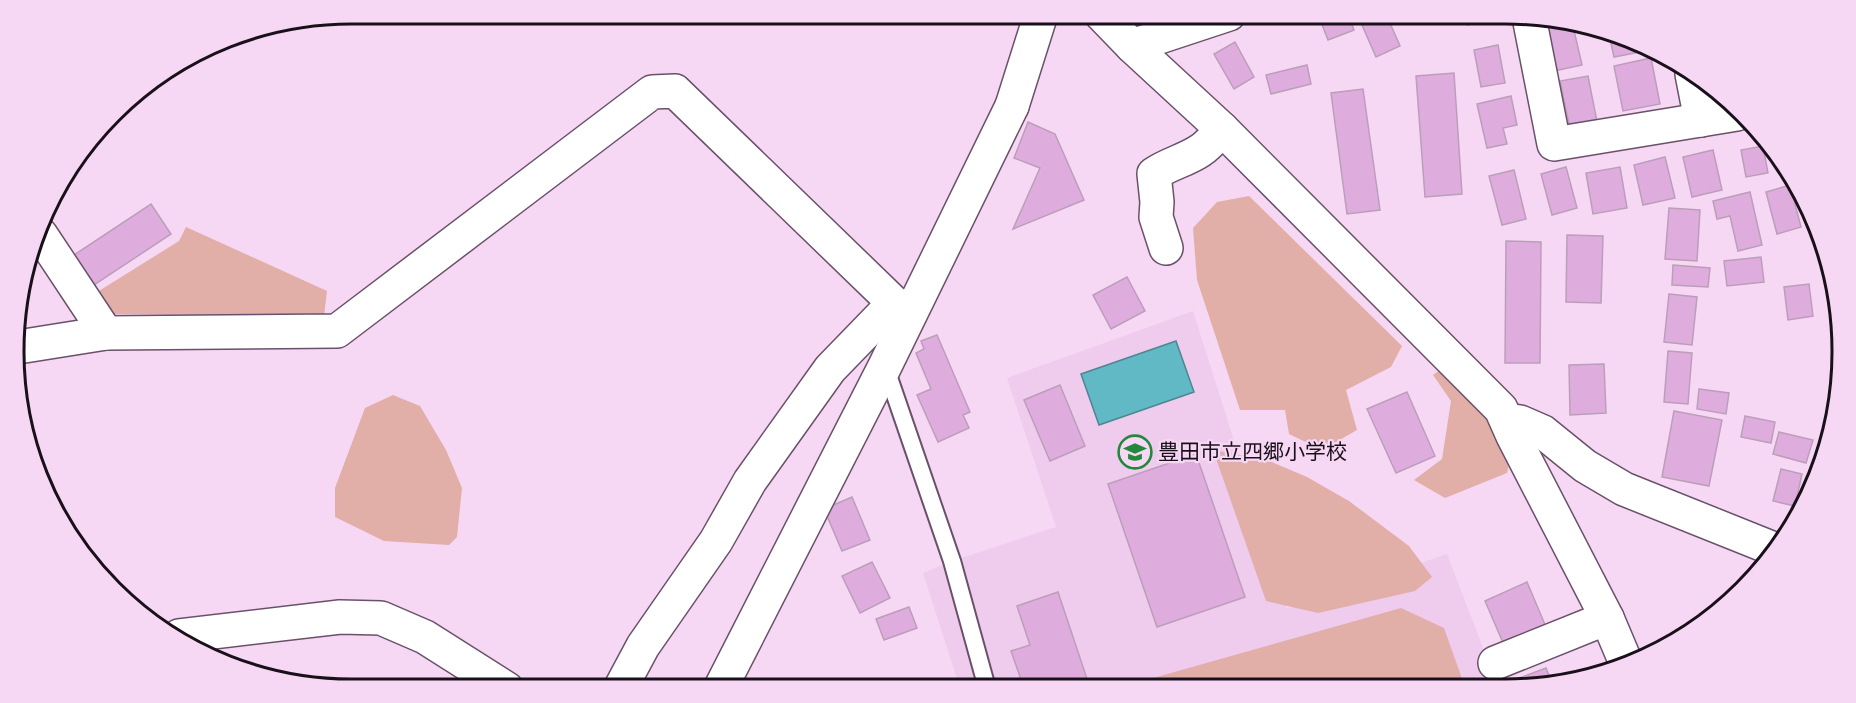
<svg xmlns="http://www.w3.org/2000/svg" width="1856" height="703" font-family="'Libre Baskerville','Noto Sans JP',serif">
	<rect width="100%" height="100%" fill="#f6d8f4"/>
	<polygon fill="#efcbed" points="1193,311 1287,608 1447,554 1498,687 960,688 923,573 952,561 1056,527 1007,378"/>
	<g fill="#e1afa8">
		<polygon points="1249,196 1402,346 1391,367 1346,390 1357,430 1322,450 1289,434 1285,410 1240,410 1197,280 1193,228 1217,202"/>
		<polygon points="186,227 327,291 324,316 105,314 94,294 179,241"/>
		<polygon points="1443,368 1491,417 1510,460 1507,473 1445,498 1414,480 1442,459 1451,401 1433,375"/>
		<polygon points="393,395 420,406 446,450 462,488 457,537 449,545 384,541 335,517 335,488 365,408"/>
		<polygon points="1213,450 1267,460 1307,477 1349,501 1409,546 1432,577 1415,591 1318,613 1266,601"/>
		<polygon points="1401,608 1444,628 1465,687 1145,688 1146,680"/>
	</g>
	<polygon fill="#61b9c5" stroke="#4c8692" stroke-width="1.5" points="1176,341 1194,392 1099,425 1081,374"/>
	<g fill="#dfaddd" stroke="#bb9eba" stroke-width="1.5">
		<polygon points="1318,14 1348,14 1354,30 1328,40"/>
		<polygon points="1386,14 1400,46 1376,57 1362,25"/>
		<polygon points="1464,14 1501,14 1501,17 1467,25"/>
		<polygon points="1542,19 1572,22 1582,65 1554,71"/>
		<polygon points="1609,34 1645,51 1614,57"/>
		<polygon points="1235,42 1254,77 1234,89 1214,54"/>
		<polygon points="1498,45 1505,83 1481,87 1474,50"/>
		<polygon points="1651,58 1660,104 1623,111 1614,66"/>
		<polygon points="1307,65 1311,84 1271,94 1266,75"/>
		<polygon points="1454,73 1462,194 1425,197 1416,76"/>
		<polygon points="1588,76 1598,127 1571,133 1560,81"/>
		<polygon points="1711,84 1728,104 1714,107"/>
		<polygon points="1363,89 1380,210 1347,214 1331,93"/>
		<polygon points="1511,96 1517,125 1503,128 1507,144 1487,148 1477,104"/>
		<polygon points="1028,122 1055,134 1084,200 1013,229 1040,168 1014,158"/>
		<polygon points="1763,146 1768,173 1746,177 1741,150"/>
		<polygon points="1713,150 1722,190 1692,197 1683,157"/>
		<polygon points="1665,157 1675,198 1643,205 1634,165"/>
		<polygon points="1566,167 1577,208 1552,215 1541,174"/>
		<polygon points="1620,167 1627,208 1593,214 1586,173"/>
		<polygon points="1514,170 1526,219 1502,225 1489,176"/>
		<polygon points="1790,185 1801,227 1777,234 1766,192"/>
		<polygon points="1750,192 1762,245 1738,251 1730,216 1717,219 1713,201"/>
		<polygon points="151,204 171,234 94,285 74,255"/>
		<polygon points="1669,208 1700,210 1697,261 1665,259"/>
		<polygon points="1567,235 1603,236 1601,303 1566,302"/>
		<polygon points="1506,241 1541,242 1540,363 1505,363"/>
		<polygon points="1761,257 1764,282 1727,286 1724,261"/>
		<polygon points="1673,265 1710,268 1708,287 1672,285"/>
		<polygon points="1127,277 1145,311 1111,329 1093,295"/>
		<polygon points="1809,284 1813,316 1788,320 1784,287"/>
		<polygon points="1669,294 1697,297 1692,345 1664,342"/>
		<polygon points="937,335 970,412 963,415 969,428 938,442 917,395 931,389 916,353 924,349 921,341"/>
		<polygon points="1668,351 1692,353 1688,404 1664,402"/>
		<polygon points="1604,364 1606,413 1570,415 1569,365"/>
		<polygon points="1060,385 1085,446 1050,461 1024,400"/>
		<polygon points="1699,389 1729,393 1726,414 1697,409"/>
		<polygon points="1407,392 1435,456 1396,473 1367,409"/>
		<polygon points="1674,411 1722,420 1709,486 1662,477"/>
		<polygon points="1745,416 1775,422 1771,443 1741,437"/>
		<polygon points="1779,432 1813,440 1806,463 1773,454"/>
		<polygon points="1820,443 1828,445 1820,466 1813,464"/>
		<polygon points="1196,454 1245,597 1157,627 1108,484"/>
		<polygon points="1781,469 1802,474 1795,506 1773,501"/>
		<polygon points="852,497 870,540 842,551 824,509"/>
		<polygon points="872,562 890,598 860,613 842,576"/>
		<polygon points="1527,582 1546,627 1504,645 1485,601"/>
		<polygon points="1058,592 1090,688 1024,688 1011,651 1030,645 1017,606"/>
		<polygon points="909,607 917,628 884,640 876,619"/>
		<polygon points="1546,668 1553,685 1517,687 1514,680"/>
	</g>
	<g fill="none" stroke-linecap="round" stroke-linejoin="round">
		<defs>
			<polyline id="service" points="885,366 952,561 987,688"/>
			<g id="minor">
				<polyline points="1101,14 1132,46 1222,129 1501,409 1513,436 1607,618 1626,663"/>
				<polyline points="1529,17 1554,144 1737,114"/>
				<polyline points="1132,46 1229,14"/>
				<polyline points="1692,74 1701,120"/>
				<polyline points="41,235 106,333"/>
				<path d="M1166,248L1156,217L1157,202L1154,174C1168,164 1187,160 1201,150C1209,145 1215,137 1222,129"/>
				<polyline points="18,347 106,333 337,331 652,92 675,91 894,303 910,311"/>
				<polyline points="1507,420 1520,422 1543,432 1585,466 1624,489 1774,549"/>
				<polyline points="179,636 340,617 381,618 425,637 507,689"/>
				<polyline points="1495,663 1607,618"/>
				<polyline points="620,689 643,646 716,541 750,481 830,369 894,303"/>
				<polyline points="720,689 885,366 1012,106"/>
			</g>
			<polyline id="tertiary" points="1012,106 1041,14"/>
		</defs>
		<use href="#service" stroke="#6a516a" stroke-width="20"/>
		<use href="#minor" stroke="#6a516a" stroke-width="36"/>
		<use href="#tertiary" stroke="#6a516a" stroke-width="36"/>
		<use href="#service" stroke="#fff" stroke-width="16"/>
		<use href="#minor" stroke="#fff" stroke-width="33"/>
		<use href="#tertiary" stroke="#fff" stroke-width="33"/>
	</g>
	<defs>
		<symbol id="school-ring" viewBox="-11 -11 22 22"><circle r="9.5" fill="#f6d8f4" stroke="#23873c" stroke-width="1.5"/><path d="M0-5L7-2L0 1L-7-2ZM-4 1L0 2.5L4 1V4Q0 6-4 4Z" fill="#23873c"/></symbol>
	</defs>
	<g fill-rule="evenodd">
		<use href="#school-ring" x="1116" y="433" width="38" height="38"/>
	</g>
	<g text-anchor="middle" stroke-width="4.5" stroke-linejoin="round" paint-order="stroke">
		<g font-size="21" fill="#1a101a" stroke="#f6d8f4" text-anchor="start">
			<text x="1158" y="459">豊田市立四郷小学校</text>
		</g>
	</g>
	<path d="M0 0H1856V703H0ZM351 24H1505A327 327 0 0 1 1832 351V352A327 327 0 0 1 1505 679H351A327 327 0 0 1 24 352V351A327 327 0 0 1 351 24Z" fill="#f6d8f4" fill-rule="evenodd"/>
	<path fill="none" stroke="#1a101a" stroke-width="3" d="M351 24H1505A327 327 0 0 1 1832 351V352A327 327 0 0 1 1505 679H351A327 327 0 0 1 24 352V351A327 327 0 0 1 351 24Z"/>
</svg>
